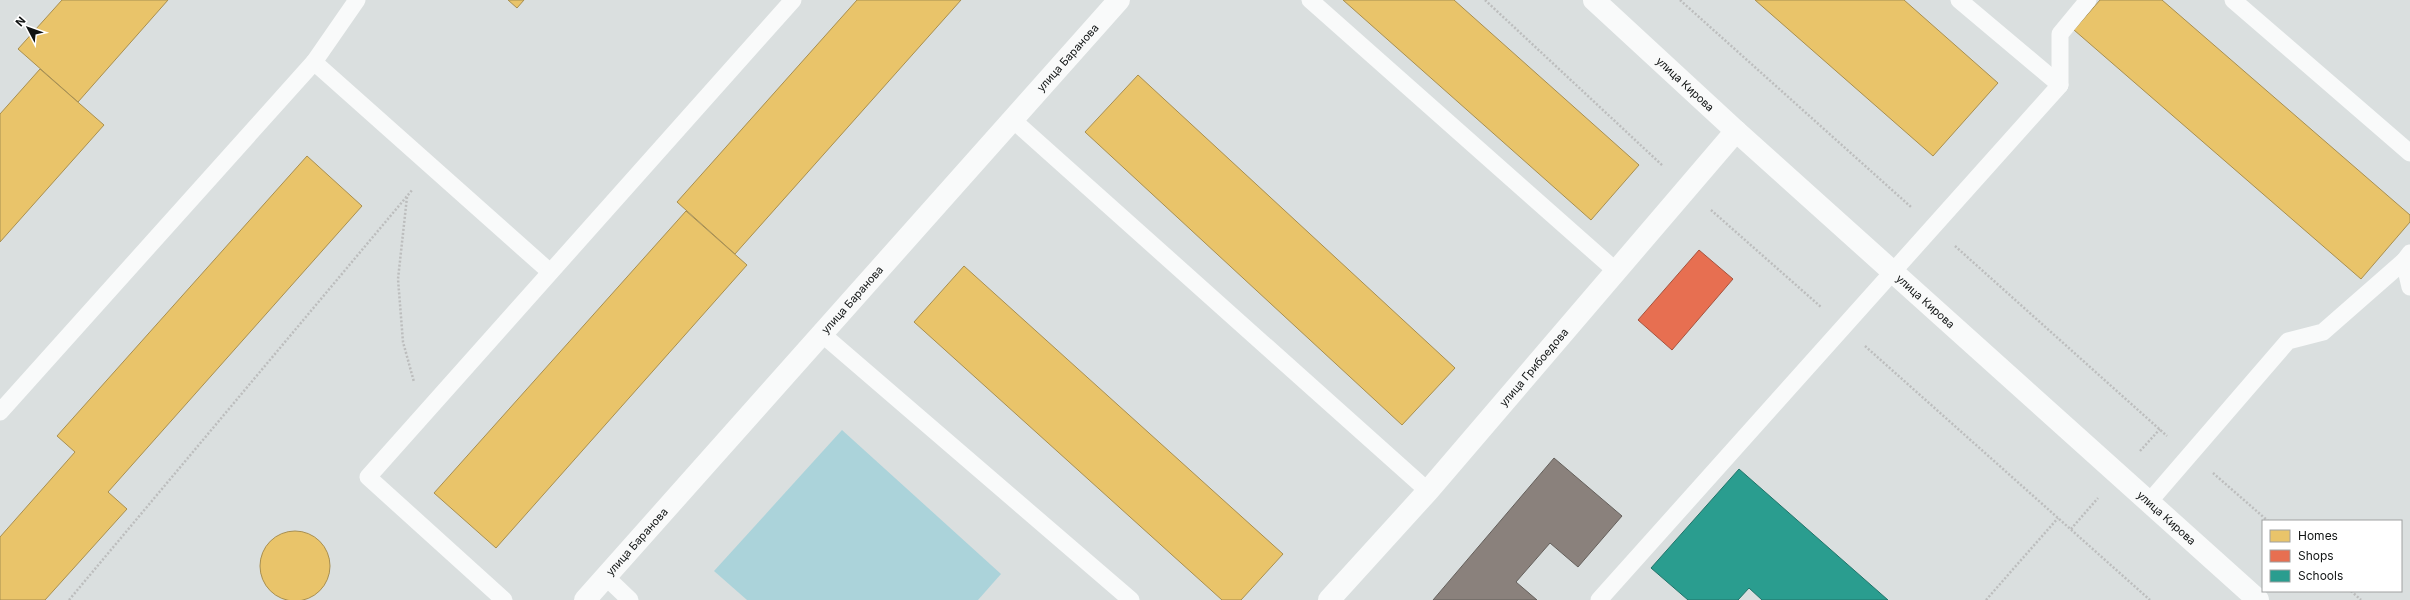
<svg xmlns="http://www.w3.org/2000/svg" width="2410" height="600" font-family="Inter,sans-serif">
	<rect width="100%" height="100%" fill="#dadfdf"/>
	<polygon fill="#abd3da" points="842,430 1001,574 978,600 747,600 714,571"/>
	<g fill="#e9c46a" stroke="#a88f50">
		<polygon points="62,0 168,0 78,102 18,49"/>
		<polygon points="508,0 524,0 517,8"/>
		<polygon points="857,0 961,0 735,254 677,202"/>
		<polygon points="1343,0 1454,0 1639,165 1591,220"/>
		<polygon points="1755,0 1904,0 1998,83 1933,156"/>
		<polygon points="2100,0 2162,0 2410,215 2410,222 2361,279 2074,30"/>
		<polygon points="40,69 104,125 0,242 0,114"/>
		<polygon points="1138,75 1455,368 1402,425 1085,132"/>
		<polygon points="307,156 362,206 108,492 127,509 45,600 0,600 0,537 75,452 57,436"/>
		<polygon points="686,211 747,265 496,548 434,493"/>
		<polygon points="964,266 1283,554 1241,600 1222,600 914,322"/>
		<circle cx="295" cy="566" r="35"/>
	</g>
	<polygon fill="#e76f51" stroke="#a6533e" points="1699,250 1733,279 1672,350 1638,320"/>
	<polygon fill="#2a9d8f" stroke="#22746a" points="1739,469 1888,600 1762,600 1749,588 1738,600 1688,600 1651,568"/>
	<polygon fill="#8a817c" stroke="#65605c" points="1554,458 1622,516 1578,567 1550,543 1516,582 1537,600 1433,600"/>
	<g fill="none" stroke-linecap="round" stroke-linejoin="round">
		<g stroke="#bcbdbd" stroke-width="2.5" stroke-dasharray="2 2" stroke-linecap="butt">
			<polyline points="1485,0 1663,166"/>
			<polyline points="1680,0 1911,207"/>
			<polyline points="407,197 398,279 403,342 414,382"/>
			<polyline points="1711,210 1821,307"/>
			<polyline points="1955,246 2167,436"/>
			<polyline points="1865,346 2150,600"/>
			<polyline points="2140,451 2160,429"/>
			<polyline points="2213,473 2268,521"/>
			<polyline points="2071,529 2098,498"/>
			<polyline points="2351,591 2361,600"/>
			<polyline points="69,600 413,189"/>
			<polyline points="1986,600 2058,518"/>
		</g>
		<g stroke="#f9fafa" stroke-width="17">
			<polyline points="1310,0 1616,271"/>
			<polyline points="2233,0 2410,153"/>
			<polyline points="314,62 550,272"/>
			<polyline points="2060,85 2060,34 2088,0"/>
			<polyline points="1013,120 1428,491"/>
			<polyline points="2410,253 2404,261 2410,287"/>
			<polyline points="822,334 1131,600"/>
			<polyline points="0,412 314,62 357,0"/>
			<polyline points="2149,502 2288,341 2323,332 2404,261"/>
			<polyline points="606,577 630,600"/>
			<polyline points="504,600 368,477 793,0"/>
			<polyline points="1599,600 2060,85 1959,0"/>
		</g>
		<g stroke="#f9fafa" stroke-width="22">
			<path id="s1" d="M585,600L1119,0"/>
			<path id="s2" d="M1329,600L1428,491L1736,131"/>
		</g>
		<path stroke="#f9fafa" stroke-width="22" id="s3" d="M1594,0L1736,131L2258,600"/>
	</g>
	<g text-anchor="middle" stroke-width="4" stroke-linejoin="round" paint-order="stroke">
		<g font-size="11" fill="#101313" stroke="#fff">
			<text dy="4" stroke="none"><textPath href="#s1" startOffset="726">улица Баранова</textPath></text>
			<text dy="4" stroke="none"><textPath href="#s3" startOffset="124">улица Кирова</textPath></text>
			<text dy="4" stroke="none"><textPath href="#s1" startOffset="402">улица Баранова</textPath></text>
			<text dy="4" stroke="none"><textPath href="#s3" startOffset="448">улица Кирова</textPath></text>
			<text dy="4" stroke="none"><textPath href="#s2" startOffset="310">улица Грибоедова</textPath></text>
			<text dy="4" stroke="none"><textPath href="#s3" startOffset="772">улица Кирова</textPath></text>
			<text dy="4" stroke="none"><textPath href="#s1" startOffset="78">улица Баранова</textPath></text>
		</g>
	</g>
	<rect x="2262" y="520" width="140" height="72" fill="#ffffff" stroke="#9fa1a1"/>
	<rect x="2270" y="530" width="20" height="12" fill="#e9c46a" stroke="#9fa1a1"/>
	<text x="2298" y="540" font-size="12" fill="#101313">Homes</text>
	<rect x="2270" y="550" width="20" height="12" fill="#e76f51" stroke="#9fa1a1"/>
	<text x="2298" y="560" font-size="12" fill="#101313">Shops</text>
	<rect x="2270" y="570" width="20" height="12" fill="#2a9d8f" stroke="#9fa1a1"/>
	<text x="2298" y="580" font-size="12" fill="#101313">Schools</text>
	<g transform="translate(28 28) rotate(311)" stroke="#ffffff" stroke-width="3" paint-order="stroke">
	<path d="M0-3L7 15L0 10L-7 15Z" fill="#101313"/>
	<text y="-6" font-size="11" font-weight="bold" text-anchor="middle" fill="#101313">N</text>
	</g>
</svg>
